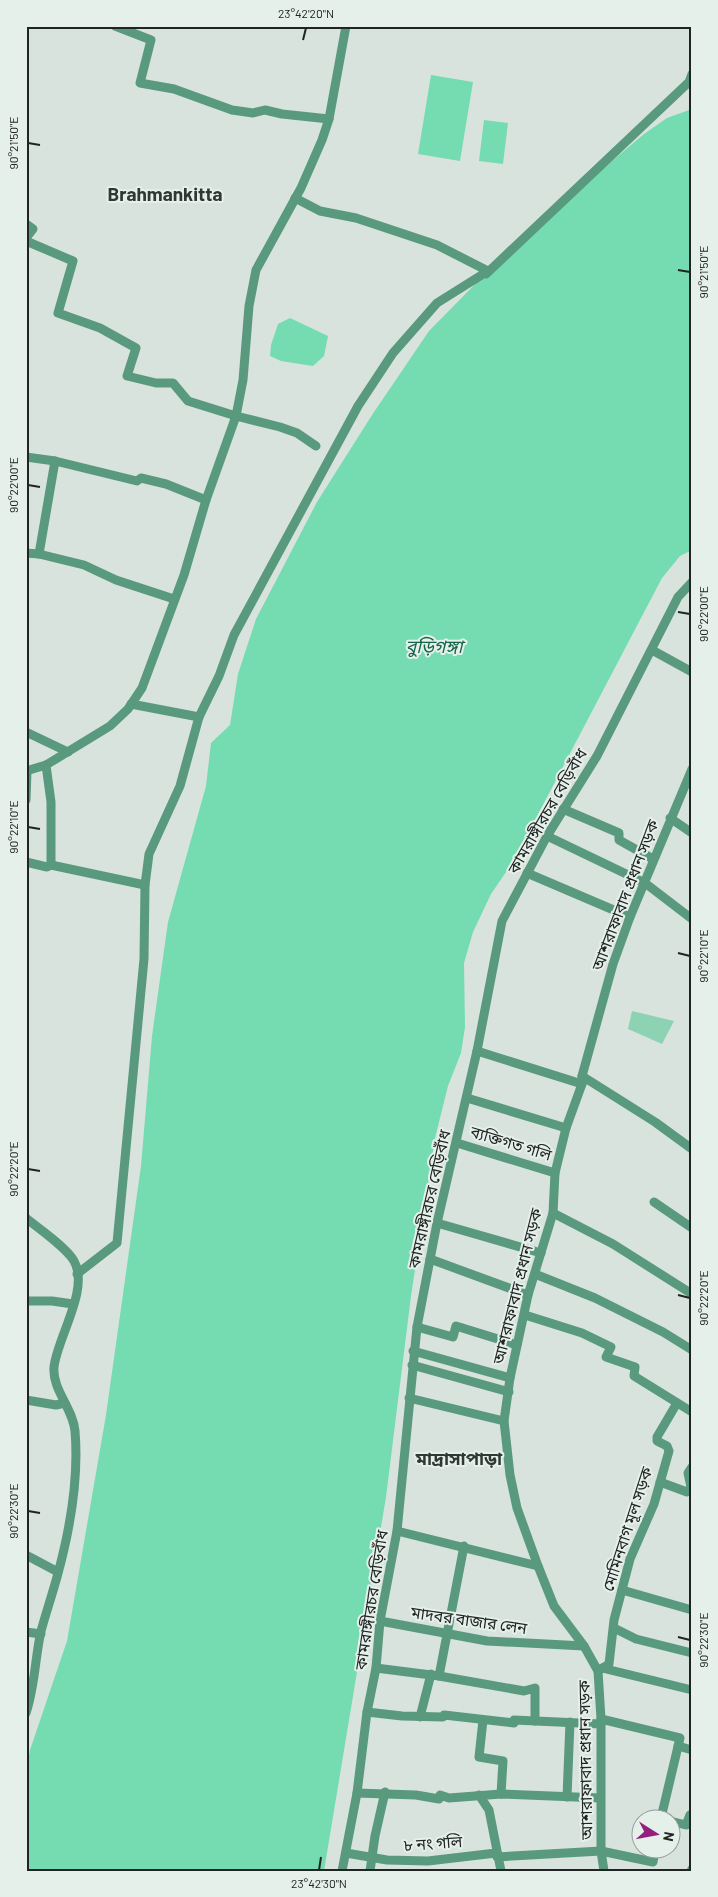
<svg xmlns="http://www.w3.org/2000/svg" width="718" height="1897" font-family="Barlow,'Noto Sans Bengali',sans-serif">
	<rect width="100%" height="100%" fill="#d8e3dd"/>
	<polygon fill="#8dd2b3" points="632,1011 674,1021 662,1044 628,1029"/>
	<g fill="#74dcb0">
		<polygon points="431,75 473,82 460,161 418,154"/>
		<polygon points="692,109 692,550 680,556 662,578 513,862 491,894 473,932 464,963 465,1027 461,1053 448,1086 435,1138 411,1296 386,1497 324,1871 26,1871 26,1771 30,1750 67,1641 106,1415 141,1166 152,1036 168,922 206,786 211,743 230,725 238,674 256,619 317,502 372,415 429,331 488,271 554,210 644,134 667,118"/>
		<polygon points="484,120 508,123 503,164 479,161"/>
		<polygon points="290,318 328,336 324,356 313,366 281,361 270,356 271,345 278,324"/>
	</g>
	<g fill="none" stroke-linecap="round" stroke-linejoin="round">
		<g stroke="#599a7e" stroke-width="9">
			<polyline points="115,26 151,40 140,83 174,89 232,110 253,113 265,110 282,114 329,119"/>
			<polyline points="26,224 33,229 26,238"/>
			<polyline points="26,241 73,261 58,313 100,328 136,348 127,376 156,383 173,383 188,401 236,416 280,427 297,433 316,446"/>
			<polyline points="486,274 689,82 692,74"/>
			<polyline points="26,457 55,461 137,481 141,478 166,484 206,500"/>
			<polyline points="55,461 39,554 84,565 116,580 174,599"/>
			<polyline points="26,553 39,554"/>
			<polyline points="652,650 692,672"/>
			<polyline points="199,717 219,676 234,635 358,406 393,353 437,303 488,271 437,245 356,218 320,211 295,198"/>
			<polyline points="26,732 68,752"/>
			<polyline points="26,771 46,765 110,726 128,709 142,688 184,575 206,500 236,416 243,380 249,306 256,270 301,188 322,140 329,119 346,26"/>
			<polyline points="26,800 27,771"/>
			<polyline points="563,809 619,833 619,840 653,859"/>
			<polyline points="670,818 692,833"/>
			<polyline points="547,836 645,883 692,919"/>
			<polyline points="26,862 47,867 51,865 51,802 46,765"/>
			<polyline points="51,865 145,885"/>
			<polyline points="527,873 630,917"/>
			<polyline points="477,1051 582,1084"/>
			<polyline points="582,1076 655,1122 692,1149"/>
			<polyline points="467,1098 566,1128"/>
			<polyline points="457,1143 555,1173"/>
			<polyline points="654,1202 692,1228"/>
			<polyline points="553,1213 613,1244 692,1294"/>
			<path d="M26,1218C39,1229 66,1247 74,1261C90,1289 57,1338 54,1367C52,1390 73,1408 75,1431C79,1479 70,1530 57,1577C52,1595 46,1613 41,1631C35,1658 35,1686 26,1713"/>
			<polyline points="437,1223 541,1253"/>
			<polyline points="430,1259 528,1295"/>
			<polyline points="77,1274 117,1243 144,959 145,885 149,854 180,786 199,717 131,704"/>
			<polyline points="535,1274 595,1298 663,1332 692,1350"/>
			<polyline points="26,1301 52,1301 73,1304"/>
			<polyline points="525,1315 582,1333 611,1347 606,1357 635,1367 634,1376 692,1412"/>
			<polyline points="417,1327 453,1337 456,1326 517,1345"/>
			<polyline points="413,1351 510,1378"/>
			<polyline points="412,1365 509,1392"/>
			<polyline points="409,1398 504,1421"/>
			<polyline points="26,1400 56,1405 65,1403"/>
			<polyline points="660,1482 687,1492 691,1487 688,1473 692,1467"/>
			<polyline points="397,1531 538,1566"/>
			<polyline points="26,1555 58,1572"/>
			<polyline points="622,1590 692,1610"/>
			<polyline points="380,1621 487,1641 584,1646"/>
			<polyline points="614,1628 636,1639 692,1653"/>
			<polyline points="26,1632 41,1634"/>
			<polyline points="376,1668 439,1676 524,1691 535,1688 535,1721"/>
			<polyline points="602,1668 692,1690"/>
			<polyline points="598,1671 609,1664 614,1620 630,1559 654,1504 669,1451 667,1446 657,1441 657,1437 677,1403"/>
			<polyline points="439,1676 464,1546"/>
			<polyline points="367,1712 402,1716 443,1717 444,1715 514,1723 514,1720 601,1724"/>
			<polyline points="420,1717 431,1674"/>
			<polyline points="601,1719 680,1738 661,1818"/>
			<polyline points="483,1720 479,1757 503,1761 501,1794"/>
			<polyline points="678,1746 692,1750"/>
			<polyline points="357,1793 416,1795 439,1799 440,1795 449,1798 501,1794 600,1798"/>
			<polyline points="479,1795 489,1810 501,1871"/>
			<polyline points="567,1797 570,1722"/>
			<polyline points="670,1821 686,1825 690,1815 692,1816"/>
			<polyline points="346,1853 387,1860 428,1861 496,1853"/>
			<polyline points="497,1857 601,1851 653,1862 655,1850"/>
			<polyline points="342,1871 357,1793 367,1712 376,1668 380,1621 397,1531 417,1327 437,1223 477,1051 502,921 547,836 597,756 678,597 692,582"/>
			<polyline points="370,1871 375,1836 385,1792"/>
			<polyline points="604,1871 601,1851 601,1719 598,1671 584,1646 554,1606 538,1566 517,1508 510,1475 504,1421 510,1378 528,1295 553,1213 555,1173 566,1128 582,1084 582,1076 613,964 630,917 692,769"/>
			<polyline points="691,1871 692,1869"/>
		</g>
	</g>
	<path fill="none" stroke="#202422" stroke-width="2" d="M303,40L306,28M28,143L40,145M678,270L690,272M28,485L40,487M678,612L690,614M28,827L40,829M678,953L690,956M28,1169L40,1171M678,1295L690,1298M28,1511L40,1513M678,1637L690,1640M319,1870L321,1857"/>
	<g text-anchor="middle" stroke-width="4" stroke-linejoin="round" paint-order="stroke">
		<g font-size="16" fill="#202422" stroke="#e5f0eb">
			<text transform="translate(547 811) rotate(-60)" y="6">কামরাঙ্গীরচর বেড়িবাঁধ</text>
			<text transform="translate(625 895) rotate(-69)" y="6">আশরাফাবাদ প্রধান সড়ক</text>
			<text transform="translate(511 1143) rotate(17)" y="6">ব্যক্তিগত গলি</text>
			<text transform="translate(429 1199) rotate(-77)" y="6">কামরাঙ্গীরচর বেড়িবাঁধ</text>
			<text transform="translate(517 1286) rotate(-76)" y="6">আশরাফাবাদ প্রধান সড়ক</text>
			<text transform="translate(627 1529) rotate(-72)" y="6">মোমিনবাগ মূল সড়ক</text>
			<text transform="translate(371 1600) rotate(-81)" y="6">কামরাঙ্গীরচর বেড়িবাঁধ</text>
			<text transform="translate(469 1620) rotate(8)" y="6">মাদবর বাজার লেন</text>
			<text transform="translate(585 1760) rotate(-91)" y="6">আশরাফাবাদ প্রধান সড়ক</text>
			<text transform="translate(433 1843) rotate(-4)" y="6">৮ নং গলি</text>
		</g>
		<g font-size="18" font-style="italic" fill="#136448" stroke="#e5f0eb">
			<text x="434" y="653">বুড়িগঙ্গা</text>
		</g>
		<g font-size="18" font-weight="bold" fill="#2f3833" stroke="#e5f0eb">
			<text x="459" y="1465">মাদ্রাসাপাড়া</text>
		</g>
		<g font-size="19" font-weight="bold" fill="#2f3833" stroke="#e5f0eb">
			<text x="165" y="201">Brahmankitta</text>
		</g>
	</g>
	<rect width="718" height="1897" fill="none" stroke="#e5f0eb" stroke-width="55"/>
	<g transform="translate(656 1834) rotate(101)"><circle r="24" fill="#e5f0eb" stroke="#969e9b"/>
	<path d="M0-4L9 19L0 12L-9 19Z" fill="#93207e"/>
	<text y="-8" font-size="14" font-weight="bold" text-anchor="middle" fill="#202422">N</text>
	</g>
	<rect x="28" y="28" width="662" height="1842" fill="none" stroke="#202422" stroke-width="2"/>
	<g font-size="12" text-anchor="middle" fill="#202422">
		<text x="306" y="18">23°42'20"N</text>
		<text transform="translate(14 143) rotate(-90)" y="4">90°21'50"E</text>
		<text transform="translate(704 272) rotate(-90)" y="4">90°21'50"E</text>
		<text transform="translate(14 485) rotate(-90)" y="4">90°22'00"E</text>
		<text transform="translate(704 614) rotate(-90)" y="4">90°22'00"E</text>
		<text transform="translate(14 827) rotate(-90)" y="4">90°22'10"E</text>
		<text transform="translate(704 956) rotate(-90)" y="4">90°22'10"E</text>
		<text transform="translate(14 1169) rotate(-90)" y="4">90°22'20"E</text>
		<text transform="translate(704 1298) rotate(-90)" y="4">90°22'20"E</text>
		<text transform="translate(14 1511) rotate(-90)" y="4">90°22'30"E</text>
		<text transform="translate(704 1640) rotate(-90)" y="4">90°22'30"E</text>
		<text x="319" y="1888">23°42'30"N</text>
	</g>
</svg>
